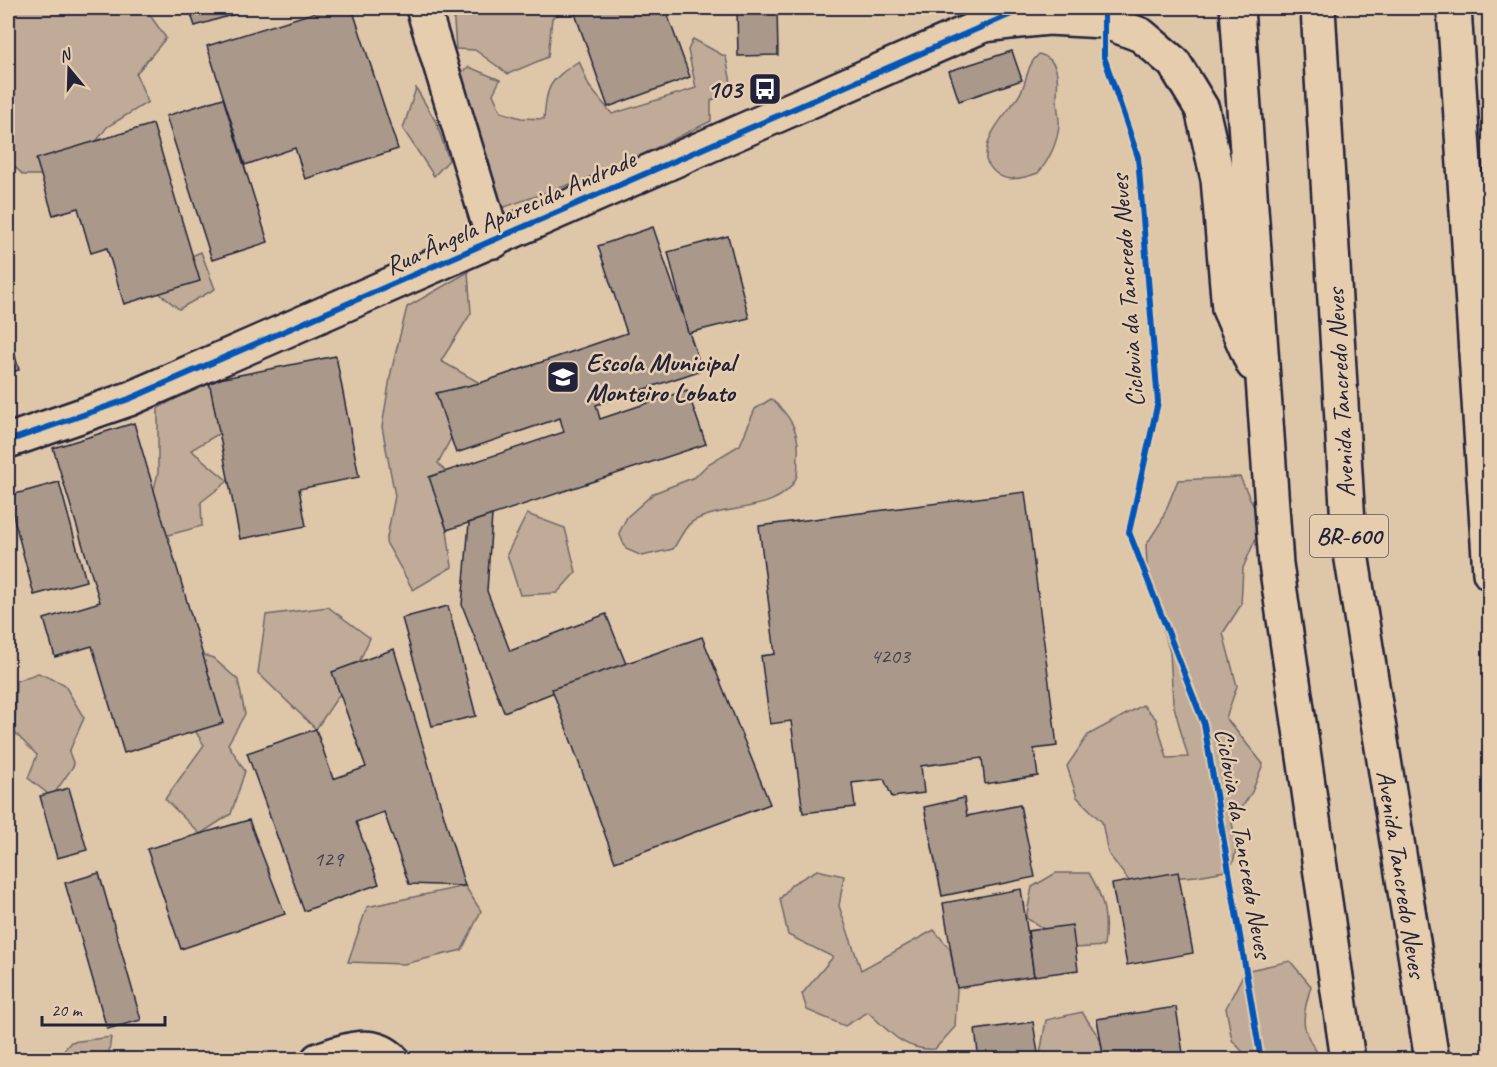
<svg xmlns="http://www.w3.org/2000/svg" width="1497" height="1067" font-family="Caveat,sans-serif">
	<rect width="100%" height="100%" fill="#dec6a9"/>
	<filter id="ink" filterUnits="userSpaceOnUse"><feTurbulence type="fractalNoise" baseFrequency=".0167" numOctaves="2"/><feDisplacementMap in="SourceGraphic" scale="12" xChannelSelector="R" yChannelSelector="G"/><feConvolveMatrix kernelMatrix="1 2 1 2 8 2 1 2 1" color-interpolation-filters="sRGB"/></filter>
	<g filter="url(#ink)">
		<g fill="#bfab97" stroke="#706669" stroke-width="1.5">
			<polygon points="8,8 152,8 147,11 166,38 136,74 148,102 107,127 71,175 23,175 8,160"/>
			<polygon points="453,8 564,8 565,10 552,18 548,57 508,74 475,50 456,49"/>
			<path d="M693,39L726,57L732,88L711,101V121L611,170L496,210L450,80L469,67L500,80L493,94L501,112L521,118L544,119C547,84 549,81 579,61L589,86L612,114L696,88L688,50Z"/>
			<path d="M1039,54C1060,59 1058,79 1057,96C1056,106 1060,116 1059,125C1058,141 1049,161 1038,173C1016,181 998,184 986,160C985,133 1004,117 1018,97C1028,83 1025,66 1039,54Z"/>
			<polygon points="416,88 436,122 449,160 434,176 403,129"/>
			<polygon points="201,252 215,289 179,309 159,293 173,264"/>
			<polygon points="468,272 471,313 441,361 480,383 438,463 467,497 440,511 447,530 452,567 413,590 386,542 395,496 382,427 391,372 407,307"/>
			<polygon points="209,381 235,401 225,430 191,450 228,481 201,502 202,526 146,541 148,512 158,473 158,408"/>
			<path d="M771,399C789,414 800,431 798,455C797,462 799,472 796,478C781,514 720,504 692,522C684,527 679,541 673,549L642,556L626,549L619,533L627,517L654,493L695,477L708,464L740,445L755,409Z"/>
			<polygon points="1240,477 1262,524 1243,568 1241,605 1223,633 1237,686 1226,718 1263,764 1252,792 1232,823 1237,847 1231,870 1197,876 1129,881 1108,853 1102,822 1077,797 1067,766 1088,735 1143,705 1156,719 1167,758 1188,757 1173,703 1170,652 1148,584 1146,545 1161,522 1178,480"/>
			<polygon points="527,514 565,528 576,572 557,593 520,595 507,554"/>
			<polygon points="328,607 370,638 354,673 316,729 258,673 266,615"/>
			<polygon points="187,649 213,658 238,680 245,714 228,744 245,771 231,814 200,834 165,799 204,745 181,708"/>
			<polygon points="38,673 64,684 84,718 69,752 74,765 52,797 28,778 37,755 15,733 16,681"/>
			<path d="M817,870L844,876L839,906L861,970L934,930L950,949L957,988L955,1027L935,1049C905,1051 889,1032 868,1012L845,1026L807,1010L802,994L833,957L788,935L780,899L792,884Z"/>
			<path d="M1056,873H1089C1104,898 1108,917 1104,946L1075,948L1026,918L1032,887Z"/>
			<polygon points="465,886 481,911 462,950 404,964 348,962 367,907"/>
			<path d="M1290,961L1311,986C1301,1021 1300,1030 1322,1059H1249L1232,1040L1226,1008L1245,971Z"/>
			<polygon points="1082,1012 1100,1039 1104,1059 1039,1060 1046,1020"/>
			<polygon points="111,1037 108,1059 50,1059 56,1059 71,1042"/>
		</g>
		<g fill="#aa998a" stroke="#22223b" stroke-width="1.5">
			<polygon points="189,8 255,8 195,26"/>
			<polygon points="329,8 352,8 398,149 305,179 295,148 245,165 207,46"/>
			<polygon points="573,8 665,8 690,77 608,107"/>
			<polygon points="737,8 777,8 778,55 738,56"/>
			<polygon points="1012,51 1022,80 959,101 949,71"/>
			<polygon points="223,98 268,242 212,260 166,116"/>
			<polygon points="153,124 200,281 124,304 107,248 91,253 78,208 53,215 36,159"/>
			<polygon points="653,227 702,370 596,405 600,419 687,390 706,444 447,530 429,477 564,432 560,418 456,453 436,393 480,383 627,333 598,246"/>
			<polygon points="728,236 749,318 688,333 668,252"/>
			<polygon points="8,330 19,370 8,373"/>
			<polygon points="336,356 359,477 299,489 306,526 240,539 209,381"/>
			<polygon points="134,423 223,723 124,753 92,646 55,657 44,619 100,602 53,448"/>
			<polygon points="59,482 86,581 34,595 8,496"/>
			<polygon points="1025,492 1057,746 1034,749 1038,776 985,784 982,758 921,766 924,793 892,797 884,779 852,783 855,807 803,813 791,721 770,724 761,656 775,654 759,526"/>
			<polygon points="492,515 487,591 510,651 606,614 626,664 504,712 462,605 469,523"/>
			<polygon points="448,606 476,716 432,726 402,618"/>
			<polygon points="702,637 770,804 615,862 552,689"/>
			<polygon points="394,649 465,886 409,884 384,812 356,822 379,884 304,911 247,753 316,729 333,779 366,767 332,672"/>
			<polygon points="69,788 87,850 57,858 40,796"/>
			<polygon points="964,798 967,816 1020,805 1035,877 942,896 924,807"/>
			<polygon points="249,820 285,914 181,949 147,849"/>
			<polygon points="1178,872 1193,953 1127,965 1112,884"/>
			<polygon points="99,873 141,1020 107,1029 65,883"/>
			<polygon points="1021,889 1034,976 957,988 943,903"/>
			<polygon points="1072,925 1078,970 1034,976 1028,931"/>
			<polygon points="1176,1007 1184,1060 1104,1060 1097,1019"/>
			<polygon points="1033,1022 1039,1060 979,1060 975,1030"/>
		</g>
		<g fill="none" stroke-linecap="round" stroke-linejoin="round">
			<defs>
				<g id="street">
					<polyline points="423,8 494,241"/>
					<polyline points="1454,8 1490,573"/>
					<path d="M318,1060C341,1052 372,1038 393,1060"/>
				</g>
				<polyline id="secondary" points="8,441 129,399 1009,14"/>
				<g id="primary">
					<polyline points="1237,8 1276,564 1348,1060"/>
					<polyline points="1318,8 1349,541 1432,1060"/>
					<polyline points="983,25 1048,18 1104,21 1141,35 1174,63 1202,109 1218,179 1229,309 1253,364"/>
				</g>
			</defs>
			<use href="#street" stroke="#22223b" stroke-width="38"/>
			<use href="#secondary" stroke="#22223b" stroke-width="38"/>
			<use href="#primary" stroke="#22223b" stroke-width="38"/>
			<use href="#street" stroke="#e6cdae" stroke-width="33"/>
			<use href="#secondary" stroke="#e6cdae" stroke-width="33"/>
			<use href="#primary" stroke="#e6cdae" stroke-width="33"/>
			<defs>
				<g id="cycleway">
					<polyline points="1104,8 1104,57 1138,157 1158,402 1129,532 1204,724 1261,1060"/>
					<polyline points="8,441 129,399 1025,8"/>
				</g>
			</defs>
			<use href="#cycleway" stroke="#e6cdae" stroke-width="10"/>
			<use href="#cycleway" stroke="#0057b8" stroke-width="6"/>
		</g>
	</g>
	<defs>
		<symbol id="bus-square" viewBox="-11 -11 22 22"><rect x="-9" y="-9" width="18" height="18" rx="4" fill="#22223b" stroke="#e6cdae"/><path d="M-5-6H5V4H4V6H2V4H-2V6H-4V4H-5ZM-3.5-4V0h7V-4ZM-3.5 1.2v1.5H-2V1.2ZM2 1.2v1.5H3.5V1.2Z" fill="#fff"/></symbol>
		<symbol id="school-square" viewBox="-11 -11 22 22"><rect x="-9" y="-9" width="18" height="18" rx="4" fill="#22223b" stroke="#e6cdae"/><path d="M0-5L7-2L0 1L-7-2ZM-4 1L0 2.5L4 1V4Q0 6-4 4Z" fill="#fff"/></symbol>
	</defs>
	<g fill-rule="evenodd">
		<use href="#bus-square" x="746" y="70" width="38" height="38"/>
		<use href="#school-square" x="544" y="358" width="38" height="38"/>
	</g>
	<g text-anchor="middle" stroke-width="5" stroke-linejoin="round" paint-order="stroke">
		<g font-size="22" fill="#44404f">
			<text x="890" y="663">4203</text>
			<text x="328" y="866">129</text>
		</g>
		<rect fill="#e6cdae" stroke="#5d555e" stroke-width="1.5" x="1310" y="515" width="78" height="42" rx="4.5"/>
		<g font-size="24" font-weight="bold" fill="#22223b">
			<text x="1349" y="544">BR-600</text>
		</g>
		<g font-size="26" font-weight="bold" fill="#22223b" stroke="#e6cdae" text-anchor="end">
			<text x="742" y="98">103</text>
			<text x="586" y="371" text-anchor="start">Escola Municipal<tspan x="586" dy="30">Monteiro Lobato</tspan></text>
		</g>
		<g font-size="26" fill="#22223b" stroke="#e6cdae">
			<text transform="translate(510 212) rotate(-24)" y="9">Rua Ângela Aparecida Andrade</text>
			<text transform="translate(1127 291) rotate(-94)" y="9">Ciclovia da Tancredo Neves</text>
			<text transform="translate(1340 393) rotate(-93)" y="9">Avenida Tancredo Neves</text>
			<text transform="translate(1244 843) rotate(80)" y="9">Ciclovia da Tancredo Neves</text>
			<text transform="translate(1402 874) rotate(81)" y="9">Avenida Tancredo Neves</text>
		</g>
	</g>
	<rect width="1497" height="1067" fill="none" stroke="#e6cdae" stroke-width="30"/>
	<rect x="15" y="15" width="1467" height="1037" fill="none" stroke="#22223b" stroke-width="2" filter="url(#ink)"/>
	<g transform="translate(69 69) rotate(341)" stroke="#e6cdae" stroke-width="4.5" paint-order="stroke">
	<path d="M0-4.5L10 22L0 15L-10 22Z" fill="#22223b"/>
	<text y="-9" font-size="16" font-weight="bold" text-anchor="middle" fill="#22223b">N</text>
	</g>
	<path d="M42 1016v9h123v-9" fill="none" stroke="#22223b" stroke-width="3"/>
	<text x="51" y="1016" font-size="18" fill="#22223b" stroke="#e6cdae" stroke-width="4.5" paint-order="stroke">20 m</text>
</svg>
